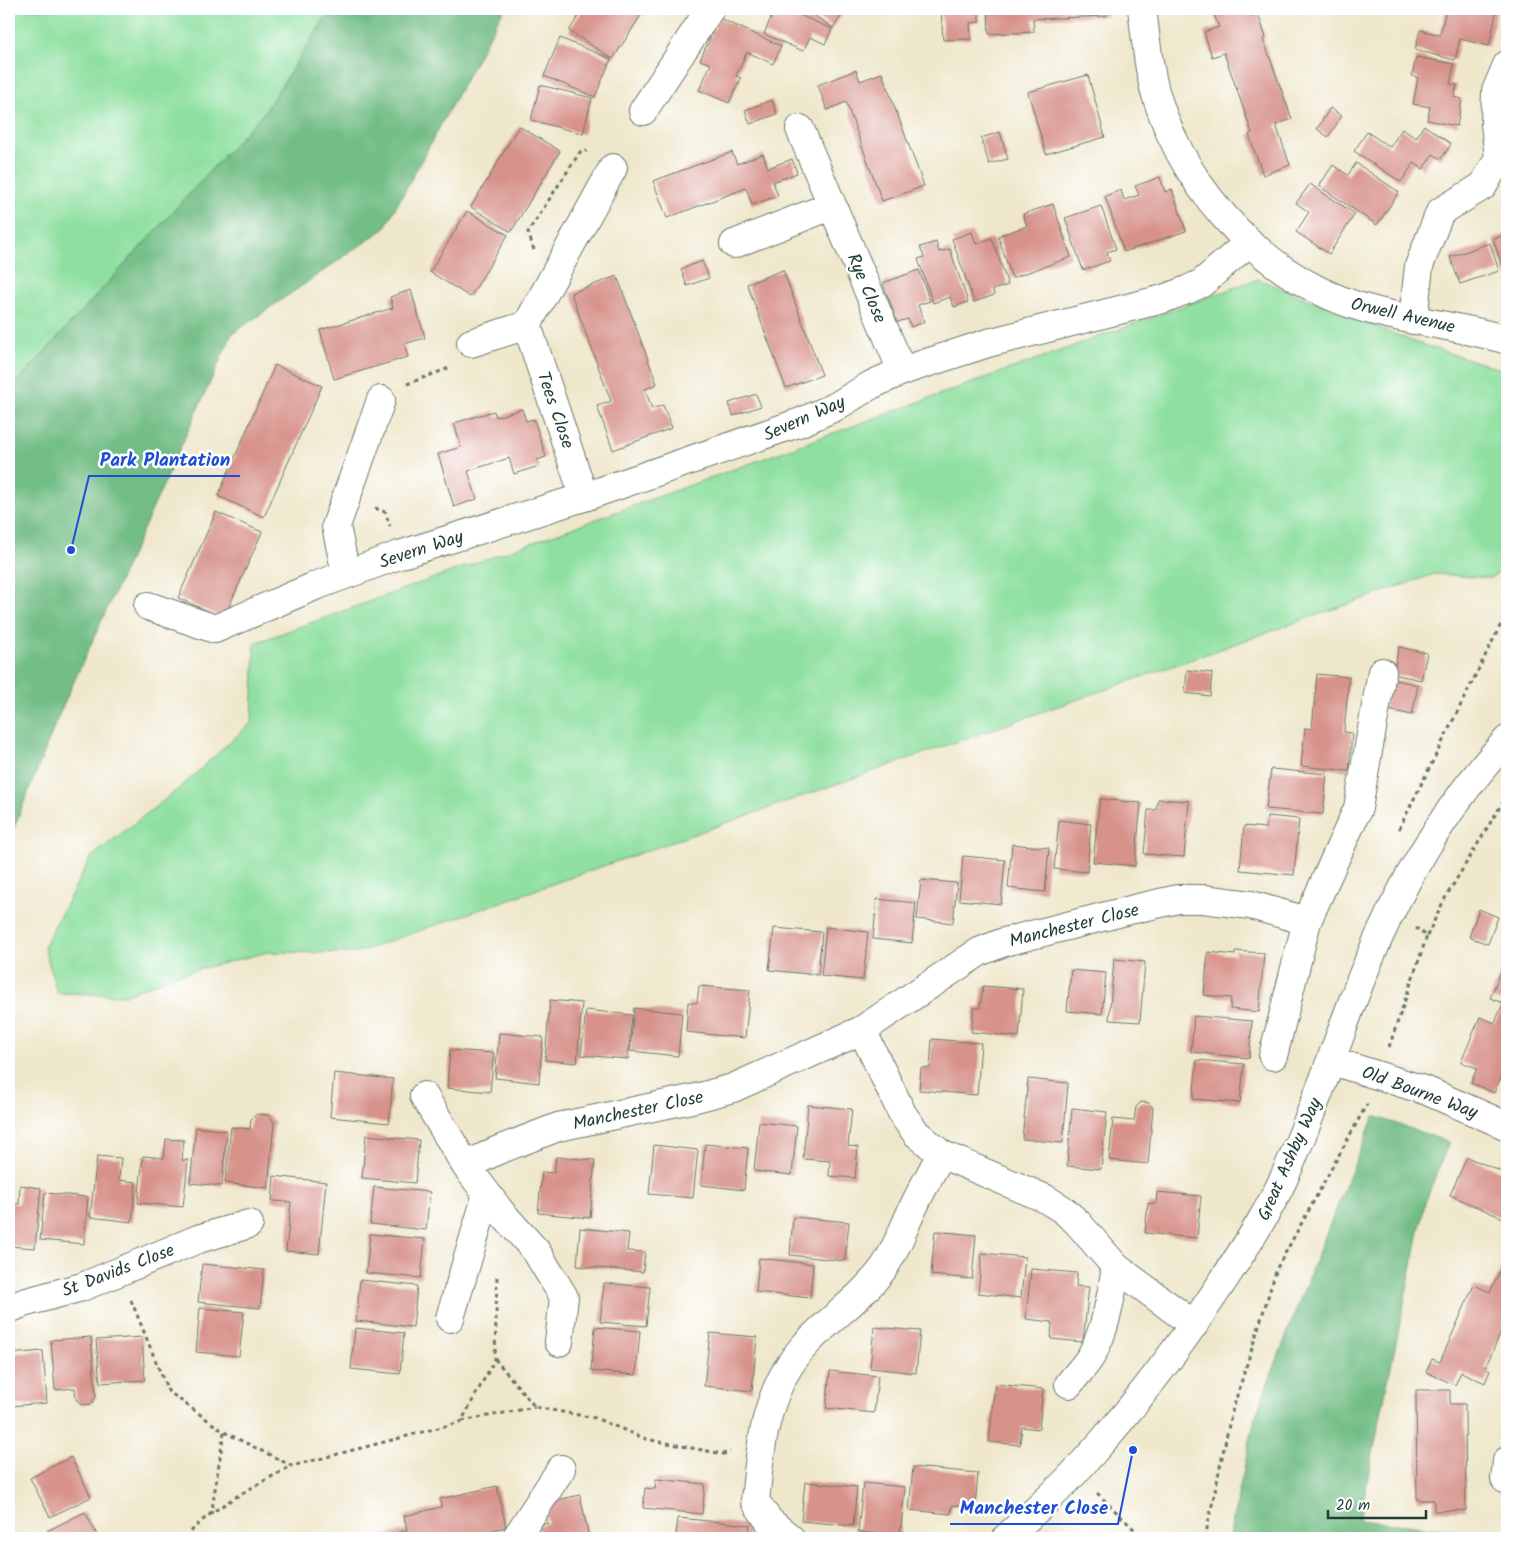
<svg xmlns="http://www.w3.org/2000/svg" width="1516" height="1547" font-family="Kalam,sans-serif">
	<rect width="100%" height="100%" fill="#fff"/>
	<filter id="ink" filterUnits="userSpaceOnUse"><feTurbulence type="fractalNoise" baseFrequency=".02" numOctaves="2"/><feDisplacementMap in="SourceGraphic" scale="10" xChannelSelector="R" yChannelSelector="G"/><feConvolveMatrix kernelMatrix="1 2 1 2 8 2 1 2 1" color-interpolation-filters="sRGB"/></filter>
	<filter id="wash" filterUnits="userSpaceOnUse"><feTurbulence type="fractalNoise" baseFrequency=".0096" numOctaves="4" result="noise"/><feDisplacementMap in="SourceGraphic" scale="20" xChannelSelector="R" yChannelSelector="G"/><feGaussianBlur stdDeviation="1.12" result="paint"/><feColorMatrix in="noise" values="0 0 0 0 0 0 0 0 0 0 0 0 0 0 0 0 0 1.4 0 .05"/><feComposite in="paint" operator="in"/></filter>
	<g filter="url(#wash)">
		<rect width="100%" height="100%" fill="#efe7cb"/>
		<g fill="#8fe0a0" stroke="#578e6a">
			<polygon points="9,9 331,9 265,111 9,391"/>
			<polygon points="1258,279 1417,343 1507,371 1507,568 1490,578 1434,574 356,953 268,952 176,975 125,995 57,993 44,946 91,857 181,787 252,722 255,643"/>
		</g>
		<g fill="#73be86" stroke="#497e5d">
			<polygon points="331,9 504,9 384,229 232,334 61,710 9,840 9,391 265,111"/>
			<polygon points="1374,1116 1449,1142 1425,1203 1359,1520 1507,1536 1507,1538 1229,1538 1255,1417 1315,1261"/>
		</g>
		<g id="blocks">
			<g fill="#d7928a">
				<polygon points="583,9 645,9 613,59 569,31"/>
				<polygon points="775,9 786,9 832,29 825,44 810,37 803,51 764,34"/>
				<polygon points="805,9 839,9 844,12 833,28"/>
				<polygon points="941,9 979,9 979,22 970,23 971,39 943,40"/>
				<polygon points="988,9 1107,9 1107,16 1033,19 1034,32 989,34"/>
				<polygon points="1232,9 1248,9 1251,16 1258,13 1266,38 1263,39 1292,119 1276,125 1290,165 1263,175 1249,135 1252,133 1224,53 1212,57 1204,32 1219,27 1214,15"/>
				<polygon points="1446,9 1465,13 1466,9 1497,9 1489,46 1460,39 1455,60 1415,50 1420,30 1440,35"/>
				<polygon points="719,18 781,46 773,64 747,52 736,76 741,78 729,103 699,90 711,64 700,60"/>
				<polygon points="560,38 611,59 595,97 544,76"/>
				<polygon points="1416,57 1454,64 1450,84 1457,85 1454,97 1462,99 1457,126 1427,120 1430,107 1413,104 1418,78 1412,76"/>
				<polygon points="856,70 860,81 882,73 924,186 882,201 846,102 827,110 818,85"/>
				<polygon points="1088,75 1105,137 1046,154 1028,92"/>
				<polygon points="540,85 592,98 583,134 531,120"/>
				<polygon points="772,100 777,114 750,124 745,110"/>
				<polygon points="1330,108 1342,116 1328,137 1317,129"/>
				<polygon points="1424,125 1451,144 1441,159 1433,154 1423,169 1414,163 1401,182 1354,151 1367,132 1390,147 1402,129 1416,138"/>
				<polygon points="519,126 560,151 511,232 471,207"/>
				<polygon points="1000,132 1008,159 989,164 981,138"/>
				<polygon points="732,152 737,164 763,154 768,168 792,159 797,173 773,182 778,196 752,205 746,188 667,218 653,181"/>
				<polygon points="1356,163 1399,192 1377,225 1319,186 1333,165 1348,175"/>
				<polygon points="1160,177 1165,192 1172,189 1186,231 1124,252 1105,196 1121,190 1124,200 1139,195 1135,186"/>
				<polygon points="1310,184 1355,214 1329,254 1296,232 1309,212 1296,203"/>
				<polygon points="1053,204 1071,257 1012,278 998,236 1027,226 1023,214"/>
				<polygon points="1101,206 1116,249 1107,252 1110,261 1083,270 1065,218"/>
				<polygon points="467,211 508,235 470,297 430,272"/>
				<polygon points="972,232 976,244 992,238 1008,285 993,290 994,295 974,302 952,239"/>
				<polygon points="1507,234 1507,279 1493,239"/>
				<polygon points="936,242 939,252 950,249 968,302 954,307 950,297 933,303 918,259 924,257 920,247"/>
				<polygon points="1490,243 1499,271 1460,284 1450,257"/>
				<polygon points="702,261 709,278 687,286 681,269"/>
				<polygon points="783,270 822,375 786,388 747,284"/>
				<polygon points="919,270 930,301 918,305 924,322 911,327 908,319 897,322 883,283"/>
				<polygon points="617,276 657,384 645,389 652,409 663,405 672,428 613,450 597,406 611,401 571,293"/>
				<polygon points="411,290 425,338 404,344 408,357 334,379 320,330 393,308 390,297"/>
				<polygon points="275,365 322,386 264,517 218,496"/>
				<polygon points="756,394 761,406 733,416 729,403"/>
				<polygon points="522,409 526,421 534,419 546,457 537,460 539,466 514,474 509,458 468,471 477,499 454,507 438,454 461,447 454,423 494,411 496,417"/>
				<polygon points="216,512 262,532 224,618 178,598"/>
				<polygon points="1399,647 1427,653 1421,680 1393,674"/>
				<polygon points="1187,670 1212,673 1210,696 1185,693"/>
				<polygon points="1317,674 1349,677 1344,732 1352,733 1349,771 1301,766 1305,728 1312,729"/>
				<polygon points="1391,679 1418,685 1412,715 1384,709"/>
				<polygon points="1271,769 1327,774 1323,814 1266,809"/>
				<polygon points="1100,799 1141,803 1135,866 1093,862"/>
				<polygon points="1158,799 1189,801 1184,857 1144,854 1148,810 1156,810"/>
				<polygon points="1267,816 1299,819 1294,875 1240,870 1244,826 1266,828"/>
				<polygon points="1059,820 1091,824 1087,872 1054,869"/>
				<polygon points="1012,844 1049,848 1045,892 1008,888"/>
				<polygon points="963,856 1005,860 1001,904 959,900"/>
				<polygon points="921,880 957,883 953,923 917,919"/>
				<polygon points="877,899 916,903 912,943 873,939"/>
				<polygon points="1479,909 1498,917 1488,944 1469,937"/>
				<polygon points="826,927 868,932 863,980 821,976"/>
				<polygon points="774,928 822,932 818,975 769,970"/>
				<polygon points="1235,951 1264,953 1259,1012 1230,1009 1231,998 1204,995 1208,952 1235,955"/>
				<polygon points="1507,956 1507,1080 1501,1077 1494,1093 1471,1083 1477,1068 1461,1062 1480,1017 1495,1023 1503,1003 1490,998"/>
				<polygon points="1114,959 1145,962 1140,1022 1109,1020"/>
				<polygon points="1071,970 1106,973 1102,1014 1067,1011"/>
				<polygon points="699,986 750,990 745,1038 686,1032 688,1002 697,1003"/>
				<polygon points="983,986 1023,989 1019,1037 971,1032 974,1008 980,1008"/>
				<polygon points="550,1000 582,1003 577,1063 545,1060"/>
				<polygon points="634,1008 682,1013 678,1056 630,1051"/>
				<polygon points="586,1010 632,1015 628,1059 581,1055"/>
				<polygon points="1194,1016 1252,1021 1249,1058 1191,1052"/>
				<polygon points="499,1033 543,1037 539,1083 495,1078"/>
				<polygon points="932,1039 981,1043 977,1095 919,1090 921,1068 930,1068"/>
				<polygon points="450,1050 494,1053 490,1092 447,1088"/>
				<polygon points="1197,1060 1244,1064 1240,1103 1193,1099"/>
				<polygon points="334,1073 393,1079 389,1123 330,1117"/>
				<polygon points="1028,1079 1068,1083 1063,1143 1022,1139"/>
				<polygon points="1141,1102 1149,1103 1153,1108 1148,1164 1109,1160 1113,1119 1134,1121 1136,1107"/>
				<polygon points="808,1105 852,1109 848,1146 858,1147 855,1178 829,1176 830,1161 803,1159"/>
				<polygon points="1072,1108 1107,1112 1101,1169 1067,1166"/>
				<polygon points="257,1114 269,1115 274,1122 268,1188 225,1183 231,1127 250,1129 251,1119"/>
				<polygon points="759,1122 797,1126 792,1175 754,1171"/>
				<polygon points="196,1127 227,1131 222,1186 190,1183"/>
				<polygon points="366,1135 419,1140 415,1183 362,1178"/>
				<polygon points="166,1139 184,1140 182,1160 188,1160 183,1207 138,1203 143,1156 164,1158"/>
				<polygon points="705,1144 748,1148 744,1190 701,1185"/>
				<polygon points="654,1145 698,1150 693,1198 649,1194"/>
				<polygon points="97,1156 121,1158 119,1180 136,1182 132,1222 90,1217"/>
				<polygon points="556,1157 595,1160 590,1218 538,1213 542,1172 554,1173"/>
				<polygon points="1467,1157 1507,1174 1502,1190 1507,1193 1507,1220 1450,1195"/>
				<polygon points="274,1176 326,1182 319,1254 286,1251 291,1202 272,1201"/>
				<polygon points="20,1185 41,1188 35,1248 9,1246 9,1203 19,1204"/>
				<polygon points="374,1187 430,1192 426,1230 370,1224"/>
				<polygon points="1157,1192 1201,1196 1197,1238 1145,1233 1148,1203 1156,1204"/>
				<polygon points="45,1193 88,1197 84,1244 40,1240"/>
				<polygon points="793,1217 849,1222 845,1261 790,1255"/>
				<polygon points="580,1228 629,1233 627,1251 645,1252 643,1272 577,1266"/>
				<polygon points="935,1231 976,1235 972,1279 931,1275"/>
				<polygon points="370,1234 425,1239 421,1278 366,1273"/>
				<polygon points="982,1253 1025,1257 1021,1298 978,1293"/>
				<polygon points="759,1258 813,1264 810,1298 756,1292"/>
				<polygon points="202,1264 264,1270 260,1308 198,1302"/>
				<polygon points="1502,1267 1507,1270 1507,1319 1485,1368 1490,1370 1485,1383 1461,1372 1455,1385 1426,1372 1432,1359 1440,1362 1474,1285 1490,1292"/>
				<polygon points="1031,1269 1077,1273 1076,1286 1089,1287 1083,1342 1051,1339 1052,1322 1026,1319"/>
				<polygon points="360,1280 417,1286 413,1327 356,1321"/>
				<polygon points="604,1283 650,1287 646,1326 600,1322"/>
				<polygon points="200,1308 244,1312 239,1356 196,1352"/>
				<polygon points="595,1327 640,1331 636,1375 591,1371"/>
				<polygon points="874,1327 920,1331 916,1373 870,1368"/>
				<polygon points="355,1328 404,1333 400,1374 351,1369"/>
				<polygon points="710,1333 757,1337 752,1391 704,1386"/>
				<polygon points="91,1337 96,1397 91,1404 81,1405 76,1399 75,1388 55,1390 51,1340"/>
				<polygon points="142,1337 145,1380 100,1383 96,1340"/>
				<polygon points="43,1351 47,1403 9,1406 9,1354"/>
				<polygon points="830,1371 878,1376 874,1413 826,1408"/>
				<polygon points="995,1384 1043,1389 1039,1429 1022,1427 1020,1445 989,1442"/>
				<polygon points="1416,1390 1450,1390 1450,1404 1465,1404 1466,1510 1434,1511 1434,1500 1417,1500"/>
				<polygon points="71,1457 91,1497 50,1517 30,1478"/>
				<polygon points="913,1467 978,1473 975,1507 952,1505 951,1514 909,1510"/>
				<polygon points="656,1479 705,1484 702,1514 643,1508 645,1488 655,1489"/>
				<polygon points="805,1482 857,1487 853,1526 801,1521"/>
				<polygon points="863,1483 905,1487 900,1536 858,1532"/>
				<polygon points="497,1486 506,1527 457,1538 376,1538 407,1530 404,1516 441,1507 440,1499"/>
				<polygon points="580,1495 589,1538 541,1538 538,1525 548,1523 543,1503"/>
				<polygon points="85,1512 99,1538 51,1538 47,1531"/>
				<polygon points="678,1518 750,1525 748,1538 676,1536"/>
			</g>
		</g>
	</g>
	<g filter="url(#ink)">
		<use href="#blocks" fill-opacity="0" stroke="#687869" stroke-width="1"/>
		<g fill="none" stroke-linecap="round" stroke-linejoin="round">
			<defs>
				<g id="minor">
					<path d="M1142,9C1146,38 1148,70 1157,98C1188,196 1268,281 1367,309C1413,322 1461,326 1507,340"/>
					<polyline points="643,111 710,9"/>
					<polyline points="800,129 902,371"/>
					<polyline points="734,244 831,206"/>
					<polyline points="1413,320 1419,266 1440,212 1483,186 1499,158 1495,124 1496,91 1507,65"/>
					<polyline points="471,343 527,325"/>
					<polyline points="584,497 527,325 613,168"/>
					<polyline points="346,574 336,526 381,400"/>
					<polyline points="148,606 215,629 315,586 399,555 584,497 801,422 835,407 871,385 902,371 988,343 1163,299 1187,290 1202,283 1249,242"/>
					<polyline points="862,1030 979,952 1004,942 1134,909 1178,899 1203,899 1251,905 1307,921"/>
					<polyline points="1273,1056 1307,921 1358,808 1382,672"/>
					<polyline points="1332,1061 1427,1091 1507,1126"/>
					<polyline points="424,1096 466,1166 500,1211 536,1251 564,1297 559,1342"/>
					<polyline points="466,1166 496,1151 558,1127 696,1098 733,1088 862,1030 903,1115 916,1133 941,1154 1044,1198 1062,1209 1077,1222 1116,1267 1194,1325"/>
					<polyline points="9,1309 23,1303 82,1287 198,1239 249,1224"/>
					<polyline points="450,1318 487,1194"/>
					<path d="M1069,1384C1076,1375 1085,1366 1091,1356C1106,1330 1111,1296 1116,1267"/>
					<polyline points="1505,1479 1507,1461"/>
					<polyline points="516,1538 561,1469"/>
					<path d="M790,1538L769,1521L755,1501C761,1444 765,1387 807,1343C831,1318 862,1297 883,1269C896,1250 903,1229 913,1208C921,1190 932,1172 941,1154"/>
					<path d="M1006,1538C1029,1516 1054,1495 1075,1472C1128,1415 1176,1352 1219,1287C1242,1252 1265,1218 1283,1180C1308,1125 1328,1068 1349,1011C1385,911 1435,817 1507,740"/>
				</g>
			</defs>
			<use href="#minor" stroke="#687869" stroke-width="30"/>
			<g stroke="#687869" stroke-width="3" stroke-dasharray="4 4" stroke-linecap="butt">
				<polyline points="534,250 528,232 580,152 587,151"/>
				<polyline points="407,384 452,367"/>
				<polyline points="375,508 385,512 390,526"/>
				<polyline points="1399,829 1507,612"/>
				<polyline points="1427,936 1444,900 1507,795"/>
				<polyline points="1389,1047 1427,936 1416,928"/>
				<polyline points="131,1300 168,1391 224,1432 292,1466 461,1422 495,1359 497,1275"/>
				<polyline points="495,1359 535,1407 595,1418 646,1439 723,1454 730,1452"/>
				<polyline points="462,1421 535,1407"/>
				<polyline points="1097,1493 1143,1538"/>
				<polyline points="211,1515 224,1432"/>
				<path d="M186,1538C205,1510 261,1483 291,1466"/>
				<polyline points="1205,1538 1231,1415 1277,1268 1367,1104"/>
			</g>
			<use href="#minor" stroke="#fff" stroke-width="28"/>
		</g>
	</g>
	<g text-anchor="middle" stroke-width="5" stroke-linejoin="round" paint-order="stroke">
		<g font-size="18" fill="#1f3d34" stroke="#fff">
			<text transform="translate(867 288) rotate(67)" y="6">Rye Close</text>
			<text transform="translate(1403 315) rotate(13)" y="6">Orwell Avenue</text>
			<text transform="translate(556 410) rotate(71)" y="6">Tees Close</text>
			<text transform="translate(804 418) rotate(-24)" y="6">Severn Way</text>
			<text transform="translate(421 549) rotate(-18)" y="6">Severn Way</text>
			<text transform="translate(1074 925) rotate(-14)" y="6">Manchester Close</text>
			<text transform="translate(1420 1092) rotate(20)" y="6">Old Bourne Way</text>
			<text transform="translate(638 1110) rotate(-12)" y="6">Manchester Close</text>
			<text transform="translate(1289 1159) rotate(-66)" y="6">Great Ashby Way</text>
			<text transform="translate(118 1270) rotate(-21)" y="6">St Davids Close</text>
		</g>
	</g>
	<path fill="none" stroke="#1d4ed8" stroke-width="2" d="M71 550L89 476H240M1133 1450L1118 1524H950"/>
	<g fill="#1d4ed8" stroke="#fff" stroke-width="2">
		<circle cx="71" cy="550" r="5"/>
		<circle cx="1133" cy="1450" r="5"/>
	</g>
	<g font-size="19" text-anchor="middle" font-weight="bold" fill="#1d4ed8" stroke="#fff" stroke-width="5" stroke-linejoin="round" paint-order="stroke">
		<text x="165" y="466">Park Plantation</text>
		<text x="1034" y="1514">Manchester Close</text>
	</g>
	<rect width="1516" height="1547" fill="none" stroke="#fff" stroke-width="30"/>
	<path d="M1328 1510v8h98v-8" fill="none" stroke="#1f3d34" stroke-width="2.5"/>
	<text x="1336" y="1510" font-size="15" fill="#1f3d34" stroke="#ffffff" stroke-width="4" paint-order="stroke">20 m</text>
</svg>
